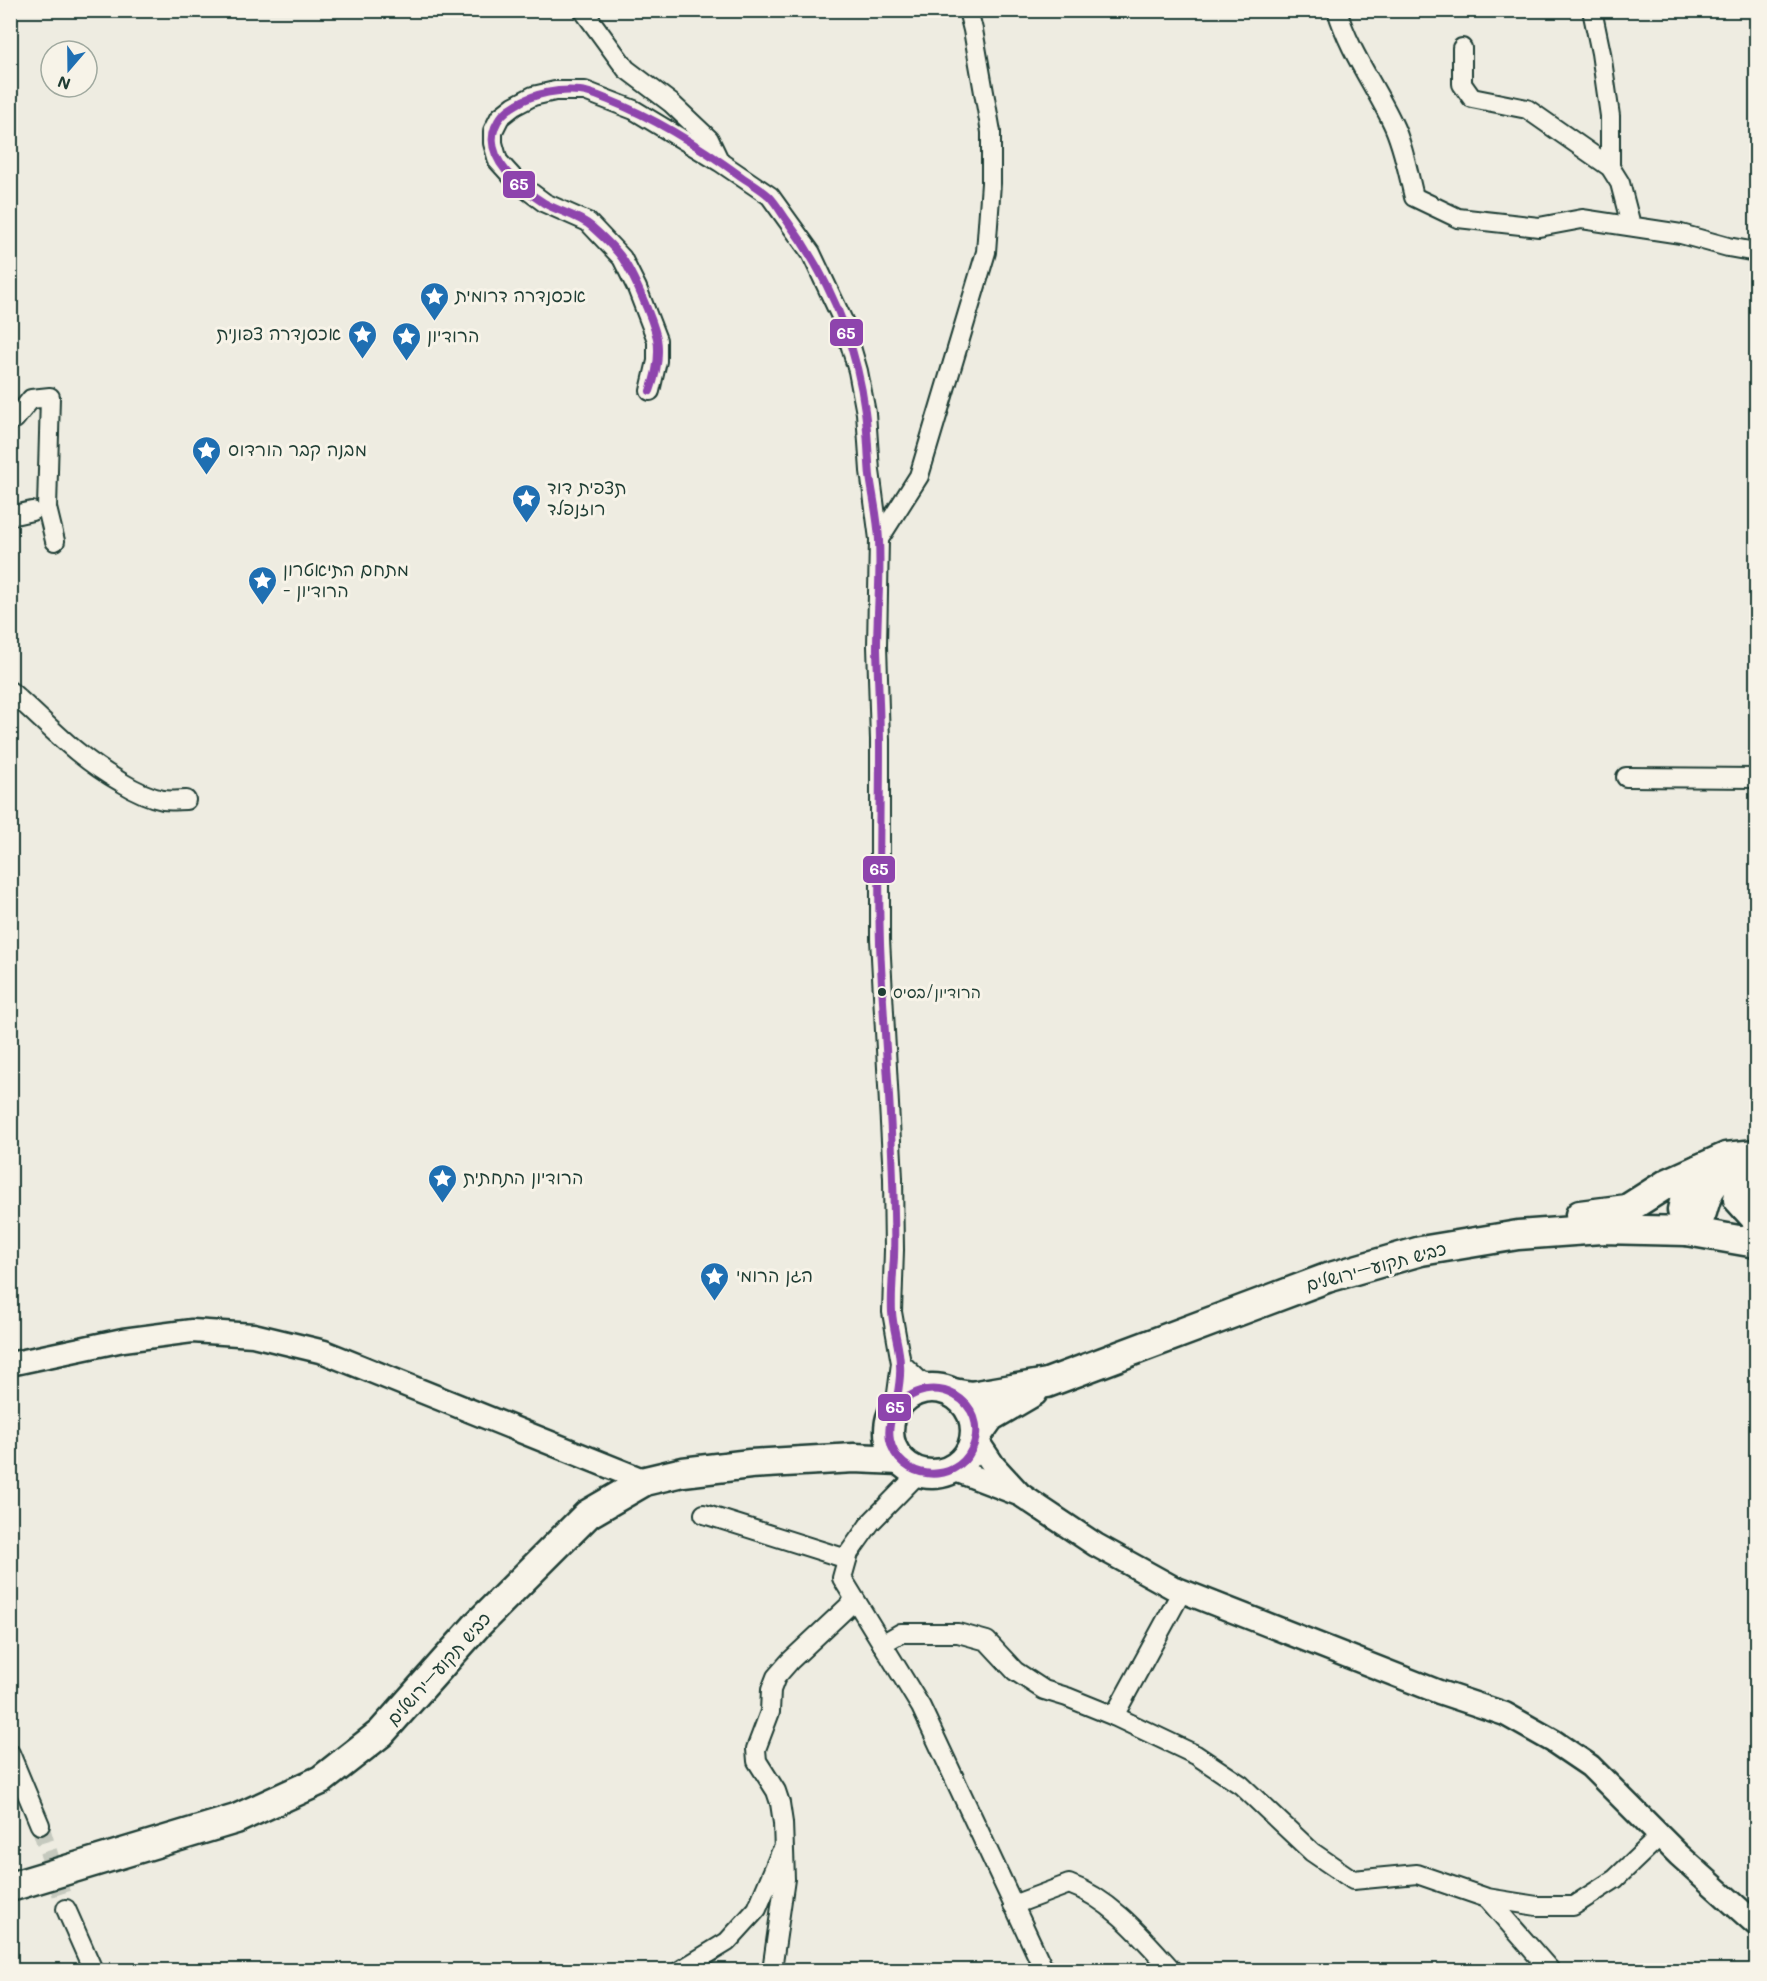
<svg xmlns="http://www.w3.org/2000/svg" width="1767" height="1981" font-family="Mali,'Playpen Sans Hebrew',sans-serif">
	<rect width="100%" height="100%" fill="#eeece1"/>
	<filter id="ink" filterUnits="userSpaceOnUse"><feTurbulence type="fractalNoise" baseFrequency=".0167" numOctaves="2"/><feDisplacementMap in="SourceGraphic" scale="12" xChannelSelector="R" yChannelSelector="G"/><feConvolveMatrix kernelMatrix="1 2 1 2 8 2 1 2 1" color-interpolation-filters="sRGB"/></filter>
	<g filter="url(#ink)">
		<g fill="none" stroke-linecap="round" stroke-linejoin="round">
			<polyline stroke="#c5c9be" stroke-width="18" stroke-dasharray="18 9" stroke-linecap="butt" points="40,1825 66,1909"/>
			<defs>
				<g id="minor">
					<polyline points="583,10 626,69 671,103 709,139 719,160"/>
					<path d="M1337,10C1349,51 1374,84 1392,122C1403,144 1408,173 1414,197L1458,218L1539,227L1582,219L1681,234L1728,247L1756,252"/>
					<polyline points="1592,10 1601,53 1610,116 1610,167"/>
					<polyline points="1462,48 1462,84 1472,98 1527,109 1610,167 1620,183 1631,225"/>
					<polyline points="650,391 657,361 657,340 637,288 622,258 588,222 545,203 518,183 498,161 493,143 493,131 500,117 514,106 533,96 555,91 585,91 634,110 720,162 770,196 811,253 844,323 858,371 866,413 870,471 879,539 877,646 880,740 880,939 893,1178 894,1250 892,1312 901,1363 895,1409"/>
					<polyline points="15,419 31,399 50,397 47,508 55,541"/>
					<polyline points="10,516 32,511"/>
					<polyline points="879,539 919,476 986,252 991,183 991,132 973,30 968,10"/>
					<path d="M10,691C49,725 75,756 121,782C134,790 148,797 163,800C171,801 179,800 186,800"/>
					<polyline points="1626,777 1756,778"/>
					<polyline points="901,1363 920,1381 940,1389"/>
					<polyline points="919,1473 871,1522 849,1553 842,1578 921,1707 1044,1970"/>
					<polyline points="704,1514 847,1559"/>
					<polyline points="882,1644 901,1633 958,1633 987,1641 1015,1671 1044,1690 1067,1697 1114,1716 1196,1755 1241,1785 1312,1852 1353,1880 1417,1874 1487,1898 1537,1906 1573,1906 1615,1879 1660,1836"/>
					<polyline points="1114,1716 1182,1591"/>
					<polyline points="10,1753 40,1825"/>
					<polyline points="1487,1898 1550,1970"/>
					<path d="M1013,1905L1069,1884C1111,1899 1143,1938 1172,1970"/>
					<polyline points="66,1909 93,1970"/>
					<polyline points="681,1970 727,1942 757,1909 781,1852"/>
					<polyline points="772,1970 785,1879 783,1823 780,1803 776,1791 757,1761 756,1749 770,1712 771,1690 776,1677 790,1661 855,1600"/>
				</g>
				<g id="tertiary">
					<polyline points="10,1364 123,1340 192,1331 253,1335 324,1352 645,1481"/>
					<polyline points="975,1438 994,1466 1018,1492"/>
					<polyline points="953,1469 1021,1495 1096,1545 1172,1587 1439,1692 1505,1714 1553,1741 1590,1766 1679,1855 1756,1924"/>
				</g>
				<g id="primary">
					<path d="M1756,1154L1726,1157L1699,1169L1687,1190L1682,1210L1687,1231C1708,1214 1699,1210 1710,1190C1720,1173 1740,1165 1756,1156"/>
					<polyline points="1756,1158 1743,1174 1738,1199 1756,1219"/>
					<polyline points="1580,1215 1627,1209 1668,1183 1699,1169"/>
					<circle cx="932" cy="1431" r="43"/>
					<polyline points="953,1393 971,1396 1047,1383 1327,1278 1421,1251 1518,1235 1601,1229 1687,1231 1756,1243"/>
					<polyline points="975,1438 990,1417 1033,1392"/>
					<polyline points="10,1887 236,1819 321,1780 381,1733 478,1624 588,1514 645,1481 683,1472 750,1464 854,1458 900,1460"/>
				</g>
			</defs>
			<use href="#minor" stroke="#1f3d34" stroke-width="22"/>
			<use href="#tertiary" stroke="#1f3d34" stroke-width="27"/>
			<use href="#primary" stroke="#1f3d34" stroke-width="33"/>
			<use href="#minor" stroke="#f7f3e8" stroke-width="18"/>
			<use href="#tertiary" stroke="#f7f3e8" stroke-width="22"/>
			<use href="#primary" stroke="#f7f3e8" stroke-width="28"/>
			<defs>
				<path id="bus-1" d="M650,391C656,375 660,356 657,338C652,318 634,275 622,258C615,248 602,236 592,227C579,215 559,212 544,203C520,188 483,158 495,127C499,116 508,109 517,104C535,93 559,89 580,91C591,92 601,97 611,101C657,119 702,148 742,177C751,183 761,189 769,196C776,203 782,214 788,222C829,278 856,342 865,411C868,432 868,454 870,476C873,497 878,519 879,540C881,577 877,613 877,649C878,682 880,714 880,747C880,812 878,878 880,943C883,1022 891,1102 893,1181C894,1207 895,1232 894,1257C893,1275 891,1294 892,1312C893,1330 900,1347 900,1365C901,1376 899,1387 897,1398C894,1412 887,1425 890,1440C898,1480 955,1486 972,1449C993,1403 931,1365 895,1409"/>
			</defs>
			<use href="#bus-1" stroke="#f7f3e8" stroke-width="12"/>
			<use href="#bus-1" stroke="#8e44ad" stroke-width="8"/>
		</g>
	</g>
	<defs>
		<symbol id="sight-pin" viewBox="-11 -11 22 30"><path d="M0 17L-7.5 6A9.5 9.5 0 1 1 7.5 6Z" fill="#1f6fb2" stroke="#f7f3e8"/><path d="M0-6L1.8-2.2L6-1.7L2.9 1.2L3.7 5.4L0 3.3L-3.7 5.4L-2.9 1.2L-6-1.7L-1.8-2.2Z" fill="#fff"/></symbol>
	</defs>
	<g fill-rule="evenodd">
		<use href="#sight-pin" x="418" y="280" width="33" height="45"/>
		<use href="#sight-pin" x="346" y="318" width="33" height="45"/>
		<use href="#sight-pin" x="390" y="320" width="33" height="45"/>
		<use href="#sight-pin" x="190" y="434" width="33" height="45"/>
		<use href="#sight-pin" x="510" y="482" width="33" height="45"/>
		<use href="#sight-pin" x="246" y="564" width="33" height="45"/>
		<use href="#sight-pin" x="426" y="1162" width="33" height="45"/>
		<use href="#sight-pin" x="698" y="1260" width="33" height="45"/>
	</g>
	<circle fill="#1f3d34" stroke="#f7f3e8" stroke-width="2" cx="882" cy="992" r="5"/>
	<g text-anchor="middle" stroke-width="6" stroke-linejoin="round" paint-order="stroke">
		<g font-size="16" fill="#1f3d34" stroke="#f7f3e8" text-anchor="start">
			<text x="893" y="998">הרודיון/בסיס</text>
		</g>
		<g font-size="18" fill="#1f3d34" stroke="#f7f3e8" text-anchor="start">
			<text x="455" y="302">אכסנדרה דרומית</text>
			<text x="341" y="340" text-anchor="end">אכסנדרה צפונית</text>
			<text x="427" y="342">הרודיון</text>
			<text x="228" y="456">מבנה קבר הורדוס</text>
			<text x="547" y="494">תצפית דוד<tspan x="547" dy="21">רוזנפלד</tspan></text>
			<text x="283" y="576">מתחם התיאטרון<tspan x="283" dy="21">- הרודיון</tspan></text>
			<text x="463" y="1184">הרודיון התחתית</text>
			<text x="736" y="1282">הגן הרומי</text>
		</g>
		<g font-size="18" fill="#1f3d34" stroke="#f7f3e8">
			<text transform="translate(1376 1267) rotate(-15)" y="6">כביש תקוע–ירושלים</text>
			<text transform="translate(439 1669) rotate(-48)" y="6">כביש תקוע–ירושלים</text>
		</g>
	</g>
	<g stroke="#f7f3e8" stroke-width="2">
		<rect x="502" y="170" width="34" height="29" rx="6" fill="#8e44ad"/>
		<rect x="829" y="318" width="35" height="29" rx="6" fill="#8e44ad"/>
		<rect x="862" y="855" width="34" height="29" rx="6" fill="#8e44ad"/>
		<rect x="877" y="1393" width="35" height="29" rx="6" fill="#8e44ad"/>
	</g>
	<g font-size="16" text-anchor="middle" font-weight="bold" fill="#fff">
		<text x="519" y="190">65</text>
		<text x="846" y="339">65</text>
		<text x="879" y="875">65</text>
		<text x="895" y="1413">65</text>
	</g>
	<rect width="1767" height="1981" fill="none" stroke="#f7f3e8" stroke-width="36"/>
	<rect x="18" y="18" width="1731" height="1945" fill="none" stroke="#1f3d34" stroke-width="2" filter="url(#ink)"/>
	<g transform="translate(69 69) rotate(200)"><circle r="28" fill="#f7f3e8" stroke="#a1aaa0" stroke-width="1.5"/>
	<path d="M0-4.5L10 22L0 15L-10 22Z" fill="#1f6fb2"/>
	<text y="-9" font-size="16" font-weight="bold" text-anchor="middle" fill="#1f3d34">N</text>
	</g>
</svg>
